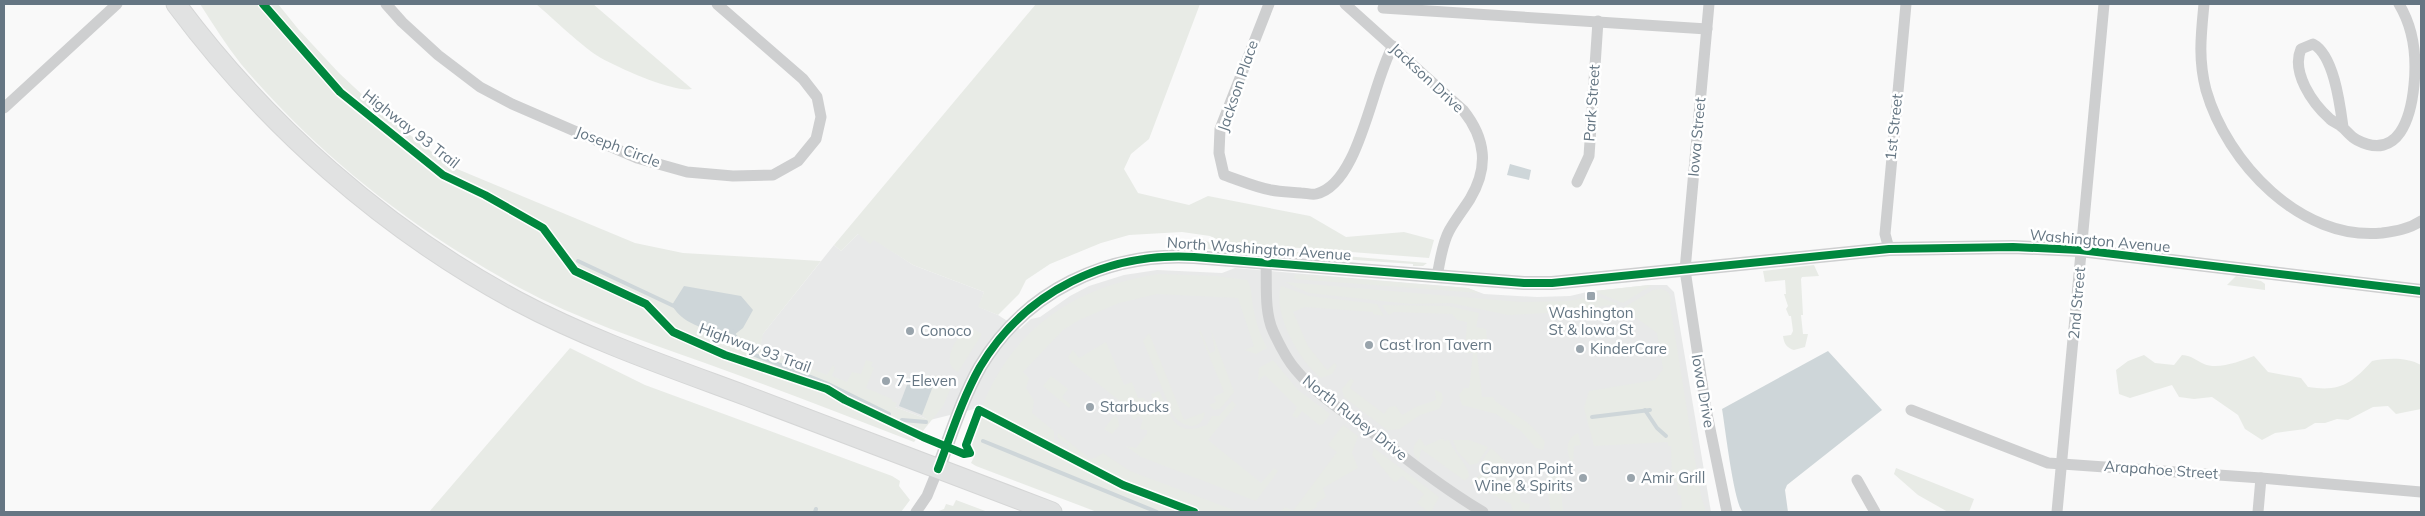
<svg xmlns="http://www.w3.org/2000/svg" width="2425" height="516" font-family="Mulish,sans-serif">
	<rect width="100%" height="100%" fill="#f9f9f9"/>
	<polygon fill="#e8e9e9" points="858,234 874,239 913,265 984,292 979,307 998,315 1020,329 1031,319 1040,317 1070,296 1089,286 1124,275 1157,270 1222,273 1235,268 1468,288 1484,294 1537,297 1570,296 1587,292 1649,285 1667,285 1674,292 1711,512 1201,512 1123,482 982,407 930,420 759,357 762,335 834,245 841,251"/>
	<g fill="#e8ebe6">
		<path d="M200,4H278L299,30L339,73L384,115L450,166L635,243L683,253L821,261L763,334L760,349L827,375L833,365L835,368L832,376L847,382L852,372L861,374L866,360L873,362L871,366L874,368L866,388L892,399V401L897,403L895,407L927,419L922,415L935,376L940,375L953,383L943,406L914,442C844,415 775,388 705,363C641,340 577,319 518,287C411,228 320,157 241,64C226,45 213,24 200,4Z"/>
		<path d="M536,4H593L692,89C674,93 619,68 601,58C582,47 554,19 536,4Z"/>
		<polygon points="1036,4 1200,4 1149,139 1131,154 1124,169 1138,193 1189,205 1208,196 1310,216 1346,237 1404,232 1434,240 1429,258 1223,242 1210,236 1182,232 1129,235 1101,243 1050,264 1026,280 1019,294 998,315 978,307 984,292 913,265 874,240 870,244 858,234 841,251 834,245"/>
		<polygon points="1199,238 1219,246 1293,252 1292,256 1207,249"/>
		<polygon points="1297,252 1427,263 1423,266 1413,266 1413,264 1296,256"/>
		<path d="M1814,265L1819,276L1802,277L1801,279L1803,315H1801L1803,334H1808L1805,347L1794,350C1787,348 1784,344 1783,336L1791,335L1793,331L1791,316H1789L1786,309L1788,306L1784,294H1786L1785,280L1765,282L1763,271Z"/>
		<path d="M1159,274L1216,276L1247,280C1253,288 1251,301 1254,311C1256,324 1261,336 1267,348L1256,354L1245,350L1254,346L1238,298L1157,294L1119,303L1079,320L1063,330L1023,372L1029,378L1026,388L1034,401L1032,413L1054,431V439L1065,447V451L982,407C1013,327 1077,286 1159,274Z"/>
		<polygon points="1295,274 1468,288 1480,293 1294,279"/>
		<polygon points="2236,276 2261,281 2265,284 2265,290 2227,285"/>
		<polygon points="1285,282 1520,302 1569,301 1596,296 1618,304 1563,312 1508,315 1451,303 1410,304 1309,293"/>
		<polygon points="1652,285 1623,303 1594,291 1649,285"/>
		<path d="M1281,286L1309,296L1377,304L1384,316L1373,314V312L1305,307L1293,312L1308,346L1327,370L1335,363L1337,366L1332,374L1321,378C1300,362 1272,313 1281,286Z"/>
		<path d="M1662,289C1670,292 1672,297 1670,305L1701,496L1706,512H1679V509L1682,508L1681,495H1678L1677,482H1672L1671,446H1668V442L1594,446L1584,408L1589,391L1655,380L1663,369L1657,333L1623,308L1653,290Z"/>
		<path d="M1382,305L1448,306L1479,313L1476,327L1486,329L1487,340L1476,344L1482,397H1493L1495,401C1515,415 1529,420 1545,442L1543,450L1536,448L1521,431L1496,414L1462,405L1459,395L1464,388H1469L1473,353H1465L1467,322L1457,320L1452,314L1394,312L1389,315Z"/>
		<path d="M970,327L982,334L958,372C939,364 957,333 970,327Z"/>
		<polygon points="1200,330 1210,353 1215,351 1211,330 1234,392 1220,409 1214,410 1209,405 1216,402 1214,397 1224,392 1199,331"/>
		<path d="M1149,333L1184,420L1205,412C1202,432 1183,428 1173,415L1143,341Z"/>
		<path d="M1106,342L1124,385L1132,382L1138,398H1144L1148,405L1154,402L1151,394L1159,391C1172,416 1172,438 1207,425L1212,416H1219L1232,401L1236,405L1208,440L1261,483L1274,468L1278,471L1256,501L1141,457L1126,446L1136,448L1147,434V430L1140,429L1143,419L1138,416L1135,420L1133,419L1126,406L1071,362L1068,357L1073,350L1079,358Z"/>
		<polygon points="570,348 645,385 892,476 900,481 899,486 910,500 901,512 429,512"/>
		<path d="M2144,355L2155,363L2174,365L2182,355C2193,356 2195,360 2204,364C2218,370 2241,361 2254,356L2268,372L2301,378L2308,387C2340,392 2351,384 2372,361C2387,358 2407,357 2421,365V409L2396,414L2388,406L2373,407L2348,420L2337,419L2325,423H2315L2305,429L2275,433L2262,440L2245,429L2238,415L2212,397L2194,399L2179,397L2172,385L2130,398L2119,394L2116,370L2128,361Z"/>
		<polygon points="1273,360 1298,390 1330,414 1323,424 1319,425 1302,411 1297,418 1292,416 1297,407 1265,375 1258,381 1259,368"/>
		<polygon points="1051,376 1068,389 1062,397 1071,405 1069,408 1043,386"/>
		<polygon points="1351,378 1354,381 1350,388 1384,414 1389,407 1396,406 1402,415 1418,406 1436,400 1435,390 1442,393 1443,401 1439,409 1420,415 1400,429 1387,430 1344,397 1342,389"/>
		<polygon points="980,413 1110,482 1185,512 1097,512 976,466 971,463 975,455 968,443"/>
		<polygon points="1115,415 1118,419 1119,426 1112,434 1104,429"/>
		<polygon points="1343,425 1358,436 1352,453 1358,468 1323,488 1326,497 1316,503 1317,507 1311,510 1311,512 1280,512 1285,507 1293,511 1337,452 1328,445"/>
		<polygon points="1058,433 1090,459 1095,458 1103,453 1130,471 1239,512 1199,512 1123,482 1068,453 1069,446 1057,437"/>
		<path d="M1578,433L1581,445L1574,446L1573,464H1571C1567,451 1564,440 1578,433Z"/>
		<path d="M1420,438L1425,446L1443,438L1444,441L1449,440C1454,454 1467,462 1469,476L1465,481L1421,449L1419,461C1411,454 1412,445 1420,438Z"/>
		<polygon points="1453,440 1469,440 1488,447 1478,463 1470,465 1457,451"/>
		<polygon points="1374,448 1439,497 1431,512 1425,512 1426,510 1417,503 1424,494 1402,476 1396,482 1393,481 1372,455"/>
		<path d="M1491,448L1504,460L1514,477C1506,479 1482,478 1481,466C1480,461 1488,453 1491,448Z"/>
		<path d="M1553,463L1560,477L1563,512H1551C1548,498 1549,483 1546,468L1547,464Z"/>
		<polygon points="1896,468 1974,499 1969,512 1948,512 1918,495 1894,474"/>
		<polygon points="1480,475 1507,481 1518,479 1521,502 1530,504 1529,512 1513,512 1511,504 1470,483"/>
		<polygon points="956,500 988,512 936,512 944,509 946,504 953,506"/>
	</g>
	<g fill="#ced6d9">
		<polygon points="1510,164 1531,170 1529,180 1507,175"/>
		<path d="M684,286L741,296L753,310L743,328L734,335C711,330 684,327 672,305Z"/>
		<path d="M1828,351L1882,410L1787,485L1785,490L1788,512H1743C1734,505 1725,426 1722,409Z"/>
		<polygon points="910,377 933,386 922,415 899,406"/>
	</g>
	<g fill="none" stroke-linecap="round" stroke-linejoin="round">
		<g stroke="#ced6d9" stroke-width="4">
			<polyline points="578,261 676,307"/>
			<polyline points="733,331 734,335 750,353 826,383 889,414"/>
			<polyline points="1645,410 1657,428 1666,436"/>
			<polyline points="1592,417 1650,410"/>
			<polyline points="902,420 926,422"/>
			<polyline points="983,441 1157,512"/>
			<polyline points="815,512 816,509"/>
		</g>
		<defs>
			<path id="trunk" d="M176,4C266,125 383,229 517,301C590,340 669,367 747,396C848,435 950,473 1052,512"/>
		</defs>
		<use href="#trunk" stroke="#d5d6d6" stroke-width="21"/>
		<g stroke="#cecfd0" stroke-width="11">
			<polyline points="386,4 402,22 438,55 480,87 512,104 637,158 687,172 733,176 773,175 798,161 816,139 821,117 817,97 803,79 717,4"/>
			<path d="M1269,4L1220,129L1219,153L1224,175C1239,180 1255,187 1271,190C1281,192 1291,192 1301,193C1306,193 1312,195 1316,194C1360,184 1372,81 1393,46"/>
			<path d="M1345,4L1463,110C1486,139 1489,167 1470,199C1463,210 1455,220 1449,231C1442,244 1440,262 1437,276"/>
			<polyline points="1709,4 1685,270 1706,409 1727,512"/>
			<path d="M2204,4C2201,35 2198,59 2206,90C2227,163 2301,241 2382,233C2396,231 2409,229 2421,221"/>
			<polyline points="1383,8 1707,29"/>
			<polyline points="4,108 117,4"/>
			<path d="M2343,127C2340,105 2334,55 2313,44L2301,49C2291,72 2312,103 2330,119C2333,122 2339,124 2342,127C2347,131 2351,137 2357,140C2399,162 2411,116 2414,85C2417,56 2414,29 2399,4"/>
			<polyline points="1577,182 1589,156 1598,21"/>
			<polyline points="1889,249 1885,234 1906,4"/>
			<path d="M1266,263C1267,284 1264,311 1273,331C1279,344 1286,359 1296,370C1316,394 1344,412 1369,430C1406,459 1443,488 1483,512"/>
			<polyline points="1911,410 2048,463 2261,478 2421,492"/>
			<polyline points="1857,480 1875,512"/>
			<polyline points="916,512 927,496 938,469"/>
			<polyline points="2057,512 2104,4"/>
			<polyline points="2258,512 2261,478"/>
		</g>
		<path stroke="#cecfd0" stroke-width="14" d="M938,469C951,435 962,399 980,367C1025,291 1107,252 1194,257L1524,283H1552L1889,249L2013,247L2080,250L2421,291"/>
		<use href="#trunk" stroke="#e1e2e2" stroke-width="19"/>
		<defs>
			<g id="cycleway">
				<polyline points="263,4 340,92 443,175 485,195 543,228 575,271 646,304 673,332 725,355 827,389 845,400 923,437 964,454 970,453 966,445 979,410 1123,485 1194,512"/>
				<path d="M938,469C951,435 962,399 980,367C1025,291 1107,252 1194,257L1524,283H1552L1889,249L2013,247L2080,250L2421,291"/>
			</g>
		</defs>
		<use href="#cycleway" stroke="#fff" stroke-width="11"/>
		<use href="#cycleway" stroke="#00873e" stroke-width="8"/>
	</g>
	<g fill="#99a4ac" stroke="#fff" stroke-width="2">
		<rect x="1586" y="291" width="10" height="10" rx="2.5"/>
		<circle cx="910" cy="331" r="5"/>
		<circle cx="1369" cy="345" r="5"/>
		<circle cx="1580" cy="349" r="5"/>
		<circle cx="886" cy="381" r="5"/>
		<circle cx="1090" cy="407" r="5"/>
		<circle cx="1583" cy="478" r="5"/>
		<circle cx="1631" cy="478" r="5"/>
	</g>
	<g text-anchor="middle" stroke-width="5" stroke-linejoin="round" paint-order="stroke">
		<g font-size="15" fill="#657683" stroke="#fff">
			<text transform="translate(1427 78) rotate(43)" y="5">Jackson Drive</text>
			<text transform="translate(1238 86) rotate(-71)" y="5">Jackson Place</text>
			<text transform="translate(1592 103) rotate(-86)" y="5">Park Street</text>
			<text transform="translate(1894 127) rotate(-84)" y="5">1st Street</text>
			<text transform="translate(411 129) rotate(38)" y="5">Highway 93 Trail</text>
			<text transform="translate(1697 137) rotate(-85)" y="5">Iowa Street</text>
			<text transform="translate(618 147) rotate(21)" y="5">Joseph Circle</text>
			<text transform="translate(2100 241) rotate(5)" y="5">Washington Avenue</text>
			<text transform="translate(1259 249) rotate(4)" y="5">North Washington Avenue</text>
			<text transform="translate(2077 303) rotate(-85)" y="5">2nd Street</text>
			<text transform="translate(755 348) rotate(20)" y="5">Highway 93 Trail</text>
			<text transform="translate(1703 391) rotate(80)" y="5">Iowa Drive</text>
			<text transform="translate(1355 418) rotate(38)" y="5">North Rubey Drive</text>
			<text transform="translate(2161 470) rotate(4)" y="5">Arapahoe Street</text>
		</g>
		<g font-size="15" fill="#657683" stroke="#fff" text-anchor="start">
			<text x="1591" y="318" text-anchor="middle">Washington<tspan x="1591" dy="17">St &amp; Iowa St</tspan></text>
			<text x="920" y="336">Conoco</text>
			<text x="1379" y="350">Cast Iron Tavern</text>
			<text x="1590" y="354">KinderCare</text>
			<text x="896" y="386">7-Eleven</text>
			<text x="1100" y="412">Starbucks</text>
			<text x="1573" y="474" text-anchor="end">Canyon Point<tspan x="1573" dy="17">Wine &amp; Spirits</tspan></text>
			<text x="1641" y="483">Amir Grill</text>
		</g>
	</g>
	<rect width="2425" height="516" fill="none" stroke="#657683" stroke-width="10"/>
</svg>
